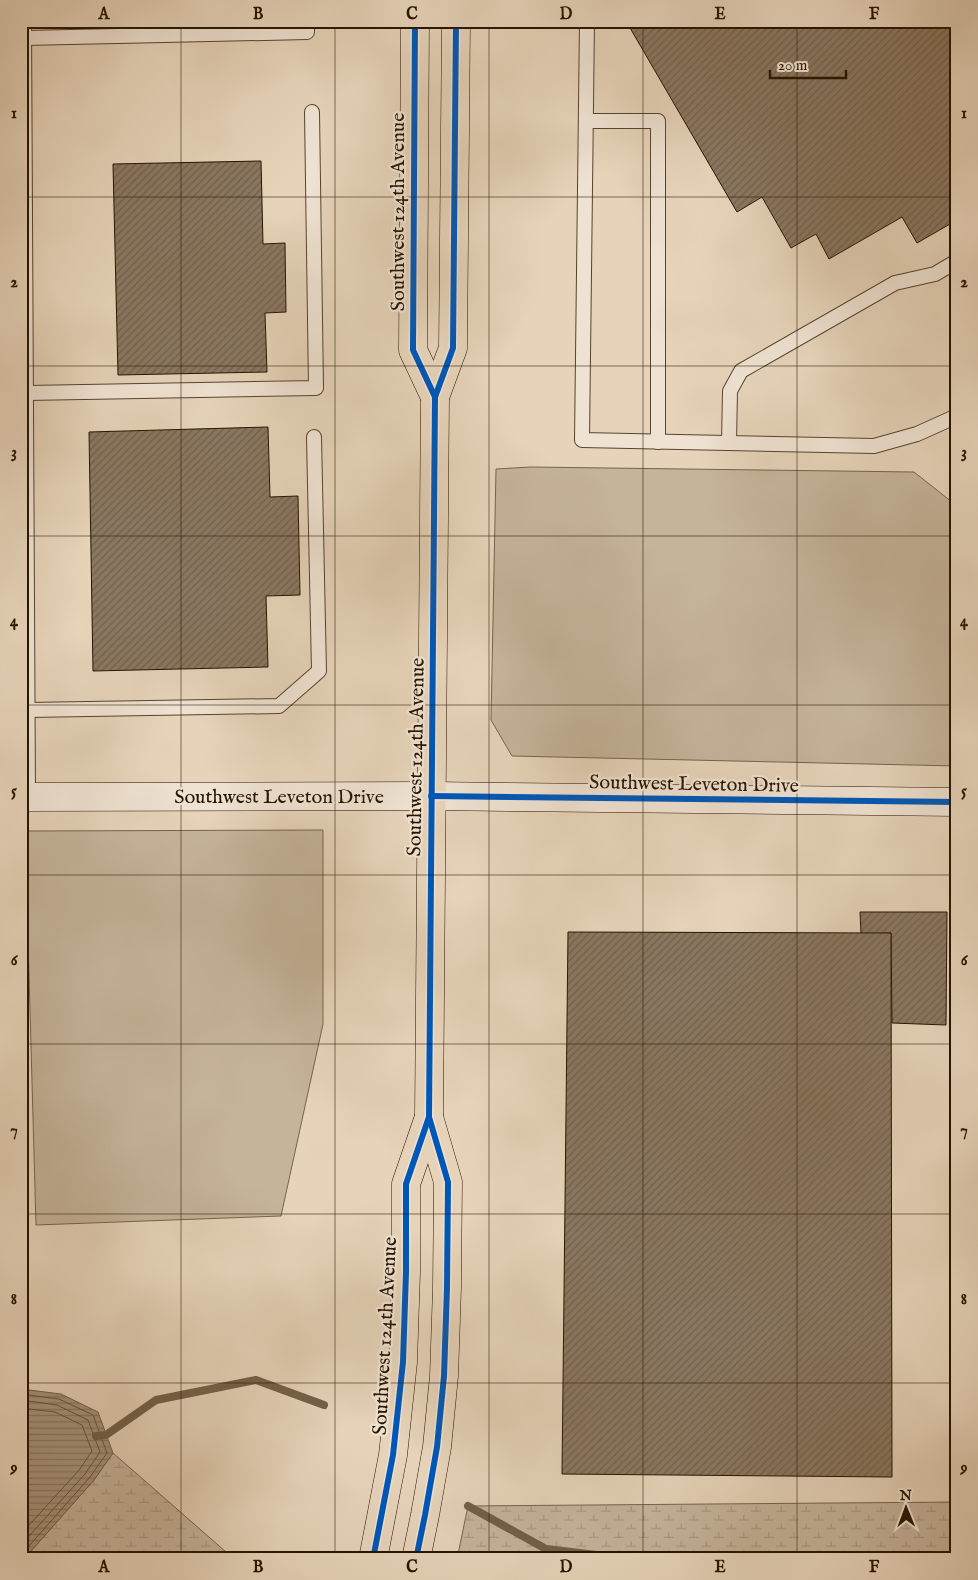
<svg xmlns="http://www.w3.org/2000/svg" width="978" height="1580" font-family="'IM FELL English',serif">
	<defs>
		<pattern id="wetland-marsh" width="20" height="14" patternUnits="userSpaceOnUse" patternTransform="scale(1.25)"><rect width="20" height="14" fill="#c5b39a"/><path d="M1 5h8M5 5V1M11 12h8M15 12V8" fill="none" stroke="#a99983"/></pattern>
		<pattern id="water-rules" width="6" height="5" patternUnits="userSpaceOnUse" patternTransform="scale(1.25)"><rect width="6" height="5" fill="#a5927a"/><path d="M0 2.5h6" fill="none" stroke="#867662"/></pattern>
		<pattern id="building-hatch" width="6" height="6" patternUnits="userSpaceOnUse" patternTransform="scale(1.25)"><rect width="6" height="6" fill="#8a7760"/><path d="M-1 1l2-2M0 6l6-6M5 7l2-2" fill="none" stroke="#71604d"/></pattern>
	</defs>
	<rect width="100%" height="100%" fill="#e6d3b9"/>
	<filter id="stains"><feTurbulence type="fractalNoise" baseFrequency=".004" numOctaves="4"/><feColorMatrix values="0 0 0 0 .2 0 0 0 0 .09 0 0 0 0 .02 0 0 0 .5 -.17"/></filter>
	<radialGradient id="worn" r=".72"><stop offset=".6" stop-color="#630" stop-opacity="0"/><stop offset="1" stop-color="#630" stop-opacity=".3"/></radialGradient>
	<g fill="#c5b39a" stroke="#76644d">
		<polygon points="531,467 914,472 957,506 957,766 512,756 491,720 496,469"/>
		<polygon points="323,830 323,1024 281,1216 36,1225 25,831"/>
	</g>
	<g fill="url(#wetland-marsh)" stroke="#76644d">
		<polygon points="113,1453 234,1559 24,1559 94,1480"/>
		<polygon points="957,1502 957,1559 457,1559 468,1506"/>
	</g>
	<polygon fill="url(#water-rules)" stroke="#726049" points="21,1389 61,1394 98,1412 113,1453 94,1480 24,1559 21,1559"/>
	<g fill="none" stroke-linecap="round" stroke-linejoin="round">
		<g stroke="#66533d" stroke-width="1">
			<polyline points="21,1394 59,1399 93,1415 107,1453 90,1477 21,1555"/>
			<polyline points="21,1400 57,1405 88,1420 100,1452 85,1474 21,1545"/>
			<polyline points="21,1408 55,1412 82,1425 92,1451 80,1469 21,1534"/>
		</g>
		<g stroke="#726049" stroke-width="8">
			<polyline points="96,1436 106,1435 156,1400 256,1380 324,1405"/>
			<polyline points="468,1506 546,1549 630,1559"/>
			<polyline points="914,1559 957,1556"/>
		</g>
	</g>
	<g fill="url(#building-hatch)" stroke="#261400">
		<polygon points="626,21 957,21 957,220 917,243 902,217 829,259 816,234 791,248 762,197 737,212"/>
		<polygon points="261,161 263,244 285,243 286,312 265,313 267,372 118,375 113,164"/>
		<polygon points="268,427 270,497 298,496 300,595 266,596 268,667 93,671 89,432"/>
		<polygon points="860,912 947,912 946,1025 892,1023 891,933 861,934"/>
		<polygon points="568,932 891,933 892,1477 562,1474"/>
	</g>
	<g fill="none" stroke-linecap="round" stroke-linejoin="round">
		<defs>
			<g id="lane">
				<polyline points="24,21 28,796"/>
				<polyline points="587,21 582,440 874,446 917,434 957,416"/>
				<polyline points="24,38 307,32 307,21"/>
				<polyline points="586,121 658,121 658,442"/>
				<polyline points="26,393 316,388 312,112"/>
				<polyline points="729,443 730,391 741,371 895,283 935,274 957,261"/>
				<polyline points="28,710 279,706 319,671 314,437"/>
			</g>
			<polyline id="secondary" points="21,797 431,796 957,802"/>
			<g id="primary">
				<polyline points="415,21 413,350 435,397"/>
				<polyline points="373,1559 393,1455 403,1362 406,1272 406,1184 429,1117"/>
				<polyline points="416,1559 425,1515 437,1447 444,1376 447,1288 448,1182 429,1117 435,397 453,348 456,21"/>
			</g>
		</defs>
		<use href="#lane" stroke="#56442e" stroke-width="16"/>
		<use href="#secondary" stroke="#261400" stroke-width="29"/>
		<use href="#primary" stroke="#261400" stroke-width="29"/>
		<use href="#lane" stroke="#efe2d2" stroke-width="14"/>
		<use href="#secondary" stroke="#efe2d2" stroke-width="28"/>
		<use href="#primary" stroke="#e6d3b9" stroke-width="28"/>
		<defs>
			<g id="cycleway">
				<polyline points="415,21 413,350 435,397"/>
				<polyline points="431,796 957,802"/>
				<polyline points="373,1559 393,1455 403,1362 406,1272 406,1184 429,1117"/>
				<polyline points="416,1559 425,1515 437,1447 444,1376 447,1288 448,1182 429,1117 435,397 453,348 456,21"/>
			</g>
		</defs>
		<use href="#cycleway" stroke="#efe2d2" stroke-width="9"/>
		<use href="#cycleway" stroke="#0057b8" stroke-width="6"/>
	</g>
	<path fill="none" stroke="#261400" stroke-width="1" stroke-opacity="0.55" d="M181,21V1559M335,21V1559M489,21V1559M643,21V1559M797,21V1559M21,197H957M21,366H957M21,536H957M21,705H957M21,875H957M21,1044H957M21,1214H957M21,1383H957"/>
	<g text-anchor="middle" stroke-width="4.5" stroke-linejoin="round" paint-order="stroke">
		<g font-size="20" fill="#261400" stroke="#efe2d2">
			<text transform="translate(397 212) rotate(-90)" y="7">Southwest 124th Avenue</text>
			<text transform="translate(415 757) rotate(-89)" y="7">Southwest 124th Avenue</text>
			<text transform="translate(694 783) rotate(1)" y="7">Southwest Leveton Drive</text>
			<text x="279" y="803">Southwest Leveton Drive</text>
			<text transform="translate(384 1336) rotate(-87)" y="7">Southwest 124th Avenue</text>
		</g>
	</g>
	<rect width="978" height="1580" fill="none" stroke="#e6d3b9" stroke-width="55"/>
	<g transform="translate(906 1508) rotate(359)" stroke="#efe2d2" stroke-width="4" paint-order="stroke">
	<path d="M0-4L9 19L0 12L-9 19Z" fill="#261400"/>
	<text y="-8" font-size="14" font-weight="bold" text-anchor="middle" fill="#261400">N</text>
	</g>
	<path d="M770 70v8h76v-8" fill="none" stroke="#261400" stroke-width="2.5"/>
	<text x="778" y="70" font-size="15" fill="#261400" stroke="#efe2d2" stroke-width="4" paint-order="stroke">20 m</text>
	<rect x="28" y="28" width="922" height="1524" fill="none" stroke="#261400" stroke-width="2"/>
	<g font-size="16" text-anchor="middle" font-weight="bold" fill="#261400">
		<text x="104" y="19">A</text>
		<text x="258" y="19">B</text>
		<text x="412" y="19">C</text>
		<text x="566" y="19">D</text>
		<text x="720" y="19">E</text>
		<text x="874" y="19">F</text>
		<text x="14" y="118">1</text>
		<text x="964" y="118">1</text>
		<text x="14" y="287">2</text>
		<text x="964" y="287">2</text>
		<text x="14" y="457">3</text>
		<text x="964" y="457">3</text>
		<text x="14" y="626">4</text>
		<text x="964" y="626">4</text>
		<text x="14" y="796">5</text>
		<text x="964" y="796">5</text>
		<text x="14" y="965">6</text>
		<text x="964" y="965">6</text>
		<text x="14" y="1135">7</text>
		<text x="964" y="1135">7</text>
		<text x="14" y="1304">8</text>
		<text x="964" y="1304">8</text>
		<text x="14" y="1473">9</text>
		<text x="964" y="1473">9</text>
		<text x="104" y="1572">A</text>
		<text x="258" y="1572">B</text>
		<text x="412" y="1572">C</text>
		<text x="566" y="1572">D</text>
		<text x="720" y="1572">E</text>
		<text x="874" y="1572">F</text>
	</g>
	<rect width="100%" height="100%" filter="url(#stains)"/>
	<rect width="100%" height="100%" fill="url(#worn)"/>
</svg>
